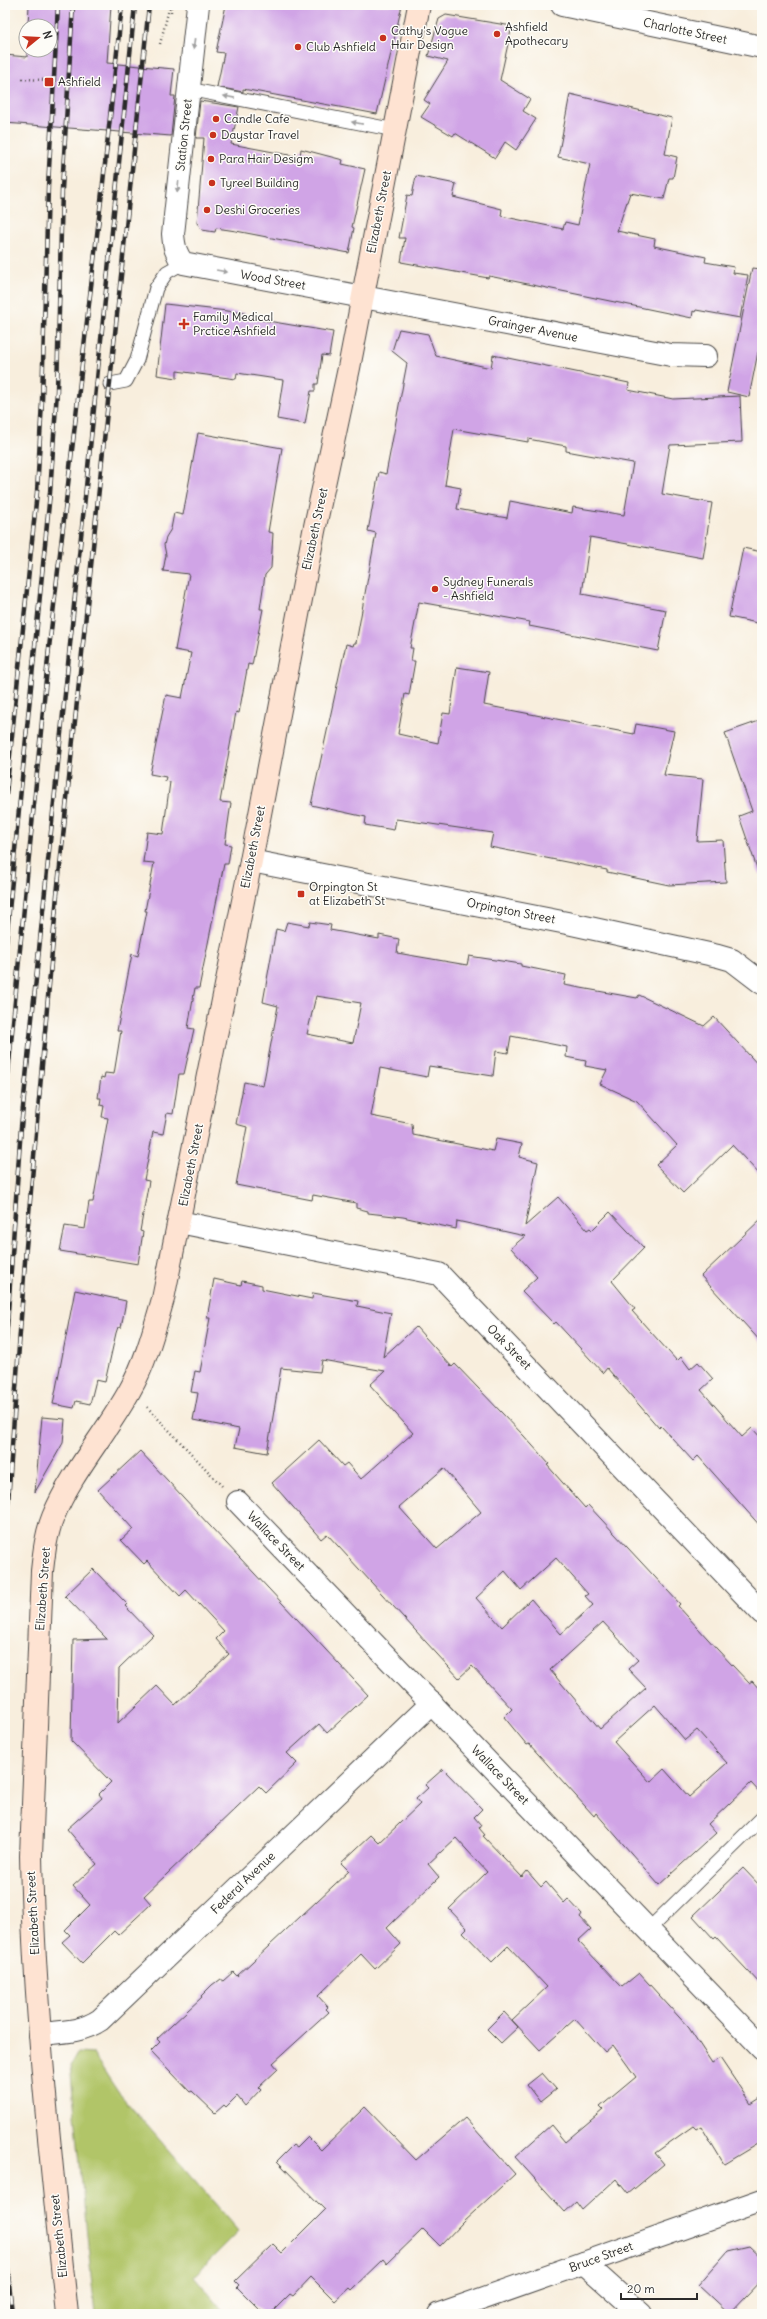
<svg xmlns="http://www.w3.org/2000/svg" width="767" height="2319" font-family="Delius,sans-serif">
	<rect width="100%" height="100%" fill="#fdfcf7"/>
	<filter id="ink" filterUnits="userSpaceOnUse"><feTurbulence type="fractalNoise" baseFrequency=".025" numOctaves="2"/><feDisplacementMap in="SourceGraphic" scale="8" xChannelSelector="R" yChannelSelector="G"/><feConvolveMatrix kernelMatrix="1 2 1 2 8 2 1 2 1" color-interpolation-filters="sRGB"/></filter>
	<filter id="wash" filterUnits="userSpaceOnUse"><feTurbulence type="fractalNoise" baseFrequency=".012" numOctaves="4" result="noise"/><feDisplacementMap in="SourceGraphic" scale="16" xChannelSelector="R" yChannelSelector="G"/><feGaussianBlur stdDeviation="0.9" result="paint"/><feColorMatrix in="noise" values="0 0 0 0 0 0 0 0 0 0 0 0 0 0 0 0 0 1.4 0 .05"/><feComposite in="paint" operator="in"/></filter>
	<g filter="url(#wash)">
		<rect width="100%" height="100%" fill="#f8eedd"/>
		<polygon fill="#b1c568" stroke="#6e784a" points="77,2053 93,2054 118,2092 239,2231 194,2276 226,2314 95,2314 70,2065"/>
		<g id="blocks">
			<g fill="#d0a4e6" fill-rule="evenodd">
				<polygon points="29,5 111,5 107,63 174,69 171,96 175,96 171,136 5,123 5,55 27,57 27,50 50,50 50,26 28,26"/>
				<polygon points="226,5 402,5 377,114 243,89 243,92 217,87 224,53 216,52"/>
				<polygon points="446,15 512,26 500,80 530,99 523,111 536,119 516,150 505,142 495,158 455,133 453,136 421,117 430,104 424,100 448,61 428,56 439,19"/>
				<polygon points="570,94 672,118 665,154 677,157 673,178 669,178 664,199 630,193 617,231 655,239 654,246 706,257 705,262 734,267 733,273 748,275 740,318 696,310 695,312 693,311 692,318 489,276 488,278 401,262 405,238 399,238 407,195 412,196 416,176 456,184 453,197 502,209 501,216 563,229 565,222 578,225 590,164 558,157"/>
				<polygon points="200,101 239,107 231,144 300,157 301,149 343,160 342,164 365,169 352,227 354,228 349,253 236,231 216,228 215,232 202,230 197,223 204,138 196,138"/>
				<polygon points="752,268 762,269 762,353 758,352 749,397 727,392"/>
				<polygon points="165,304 245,313 244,317 333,332 329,356 322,355 318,384 315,384 315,391 311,391 305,424 277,419 283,380 237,373 236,379 177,371 177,378 157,375"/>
				<path d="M399,329L428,334L436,356L491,368L493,355L629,383L628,390L673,399L740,396L742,442L670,445L662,494L712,503L703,558L590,537L582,594L666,610L658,651L529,626L530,622L419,602L410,648H413L411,661H415L409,695L405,694L398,734L438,743L443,713L450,714L457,667L489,672L484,705L634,734L636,724L674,731L664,775L703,779L697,841L723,840L726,882L669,885L607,872V870L490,847L493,833L396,819L394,830L365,825L366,817L311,805L346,644L353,646L354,643H356L376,533L368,531L379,472L386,474L407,363L392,351ZM454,429L528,442V439L566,446V451L633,463L624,515L573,507L572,513L510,501L507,518L457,509L461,488L445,485Z"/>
				<polygon points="198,433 282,448 268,532 273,533 271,568 265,575 260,609 263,609 252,665 248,664 239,713 236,712 220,802 231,803 225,844 231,845 228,864 224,864 199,988 195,988 188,1028 194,1029 184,1074 179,1074 173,1114 167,1113 163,1134 153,1132 144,1180 149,1181 140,1231 143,1232 138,1264 60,1251 65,1226 85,1229 89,1202 93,1202 108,1118 102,1117 104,1106 100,1105 101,1098 98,1098 101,1077 104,1078 105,1073 114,1074 121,1031 117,1031 132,954 138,956 147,911 145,911 154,863 143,862 147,832 163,834 170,782 165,781 166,777 150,774 166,695 182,698 191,653 175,650 189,574 163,571 166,555 164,545 166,537 171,529 174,513 183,515"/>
				<polygon points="743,548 762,552 762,624 729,617"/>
				<polygon points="762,720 762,874 759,874 739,816 752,811 725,733"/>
				<path d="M287,922L309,926L310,922L331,925L330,930L379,939V935L399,939L397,953L467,965L469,956L521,964V966L566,975L564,985L637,998L639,995L704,1026L714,1017L762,1069V1177L732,1145L683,1193L656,1165L677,1145L637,1101L600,1084L607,1070L585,1066L586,1061L566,1057L567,1047L511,1036L508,1053L496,1051L493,1076L429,1066L427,1077L380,1068L371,1116L412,1124L413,1135L493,1151L496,1139L522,1144L519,1157L538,1162L525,1226L558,1197L587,1230L590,1228L592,1230L610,1212L644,1248L612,1281L635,1309L632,1311L677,1361L681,1357L690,1369L698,1362L713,1379L701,1390L742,1437L752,1428L762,1439V1528L698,1456L693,1461L661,1426L659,1428L607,1368L603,1373L556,1322L554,1324L522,1291L537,1277L511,1248L525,1236L457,1221L456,1229L403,1217L368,1213V1211L356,1208V1203L313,1195L312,1200L236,1185L247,1127L236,1124L244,1082L263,1086L278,1006L263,1002L276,929L284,931ZM316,996L361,1003L353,1043L307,1034Z"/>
				<polygon points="762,1218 762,1343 701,1276"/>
				<path d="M214,1279L241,1285L242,1281L262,1285V1289L312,1299L313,1293L358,1301L357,1306L391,1313L383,1357L416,1327L452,1367L455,1364L524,1436L549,1464L547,1465L585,1508L588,1505L680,1604L678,1606L717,1649L749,1683L752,1681L762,1692V1795L751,1783L708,1824L716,1833L659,1885L596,1813L594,1816L529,1744L527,1745L504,1717L512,1709L472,1666L459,1678L327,1534L321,1539L272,1483L319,1440L343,1466L347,1463L361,1479L413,1433L370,1385L385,1371L322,1360L320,1372L281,1368L267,1453L235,1447L239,1429L193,1420L198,1393L191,1392L195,1371L200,1372L210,1318H207ZM444,1468L481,1512L437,1549L399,1507ZM556,1558L588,1594L585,1596L593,1605L561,1634L531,1599L502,1627L476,1598L505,1571L521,1590ZM603,1622L638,1660L628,1669L646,1688L600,1729L550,1670ZM655,1705L685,1740L697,1730L727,1763L689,1797L664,1769L650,1782L614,1742Z"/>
				<polygon points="75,1290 126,1301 121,1328 118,1327 116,1333 105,1382 96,1380 90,1404 76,1401 74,1408 53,1404"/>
				<polygon points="42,1417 65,1419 63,1443 35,1492"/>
				<polygon points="140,1451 368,1695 327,1733 319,1724 287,1753 297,1763 266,1793 259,1786 144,1896 151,1904 118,1935 114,1931 82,1963 62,1942 70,1935 65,1930 90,1905 73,1886 97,1864 67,1829 102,1798 99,1794 111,1782 71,1741 73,1640 107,1639 65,1596 93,1569 127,1604 125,1606 153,1635 119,1668 118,1723 157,1686 175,1705 229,1654 216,1639 224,1631 186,1590 180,1596 147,1561 144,1564 121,1540 133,1529 98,1490"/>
				<polygon points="443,1769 482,1809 474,1817 481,1825 479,1828 485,1835 483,1836 522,1877 527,1871 541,1887 546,1882 564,1903 568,1899 582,1914 580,1917 591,1929 578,1941 622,1987 639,1973 689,2028 712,2063 720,2058 751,2104 762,2097 762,2141 724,2164 701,2126 696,2129 693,2126 655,2153 664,2164 628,2194 616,2179 582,2210 576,2202 565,2212 515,2157 551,2125 565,2142 603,2110 600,2107 636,2077 613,2045 605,2052 575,2019 540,2050 512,2020 547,1987 508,1946 492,1962 463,1932 467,1928 449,1909 487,1872 456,1838 428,1864 439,1877 387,1928 401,1944 375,1969 361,1954 318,1996 328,2007 326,2009 329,2012 273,2063 278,2069 259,2087 261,2089 245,2106 237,2096 226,2107 224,2105 215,2113 192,2091 190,2092 151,2051 160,2042 157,2039 202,1997 201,1996 212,1985 220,1979 223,1981 233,1972 237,1976 349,1871 341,1863 371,1835 379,1843 420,1804 416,1799 428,1788 425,1785"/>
				<polygon points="743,1868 762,1888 762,1986 716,1937 714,1939 693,1916"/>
				<polygon points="504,2012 518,2027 501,2043 487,2029"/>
				<polygon points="542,2073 556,2089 540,2102 527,2085"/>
				<polygon points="365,2107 416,2160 465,2118 515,2174 463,2222 440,2246 423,2229 387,2264 383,2259 351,2290 349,2288 335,2301 311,2277 293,2296 290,2294 270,2314 264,2314 237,2287 239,2285 235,2281 273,2244 282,2253 325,2210 277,2161 293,2145 297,2148 308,2137 321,2150"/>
				<polygon points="749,2246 762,2258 762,2279 729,2314 698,2285 728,2251"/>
			</g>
		</g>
	</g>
	<g filter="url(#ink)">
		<use href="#blocks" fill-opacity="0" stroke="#4a4846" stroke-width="1"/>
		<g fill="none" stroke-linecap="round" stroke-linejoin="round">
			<defs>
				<g id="lane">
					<polyline points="188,89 395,130"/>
					<polyline points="110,384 126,381 137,360 156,288 167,272 183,263"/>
					<polyline points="648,1930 762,1818"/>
				</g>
				<g id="street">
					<path d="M198,5L173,234C174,247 176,254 183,263L671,355L706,356"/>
					<polyline points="562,5 762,47"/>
					<polyline points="251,861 567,923 718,956 732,960 762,983"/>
					<polyline points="179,1222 439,1274 762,1613"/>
					<polyline points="238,1502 762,2048"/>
					<path d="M40,2034C62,2032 82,2032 100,2020L432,1703"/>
					<polyline points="584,2263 641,2314"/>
					<polyline points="439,2314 762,2200"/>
				</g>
				<path id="secondary" d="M67,2314C51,2162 34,2009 31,1856L42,1571C44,1553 46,1534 53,1517C72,1471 106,1434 130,1390C146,1362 154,1330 163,1299L251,861L314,531L349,368L419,5"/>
			</defs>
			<use href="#lane" stroke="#4a4846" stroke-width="15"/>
			<use href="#street" stroke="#4a4846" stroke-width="24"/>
			<use href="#secondary" stroke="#4a4846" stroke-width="24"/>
			<g stroke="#4a4846" stroke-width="2.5" stroke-dasharray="1 3" stroke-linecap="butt">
				<polyline points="171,12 171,5"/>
				<polyline points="160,44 170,5"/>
				<polyline points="22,79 47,80"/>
				<polyline points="147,1407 222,1486"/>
			</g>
			<use href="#lane" stroke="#fff" stroke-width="13"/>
			<use href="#street" stroke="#fff" stroke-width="22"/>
			<use href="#secondary" stroke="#fee3d2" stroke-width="22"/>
			<defs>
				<g id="rail">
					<polyline points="5,804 37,492 42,401 48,187 58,5"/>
					<polyline points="5,952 50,493 57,391 62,189 73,5"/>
					<polyline points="5,1105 49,648 102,192 122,5"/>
					<polyline points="5,1355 21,1127 135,5"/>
					<polyline points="5,1545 26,1247 57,895 149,5"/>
					<polyline points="5,2240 12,2314"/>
				</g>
			</defs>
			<use href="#rail" stroke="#2b2b2b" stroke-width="4.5"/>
			<use href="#rail" stroke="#fdfcf7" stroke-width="3" stroke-dasharray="9" stroke-linecap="butt"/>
		</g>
		<defs><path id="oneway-solid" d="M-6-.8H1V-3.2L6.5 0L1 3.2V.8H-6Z"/></defs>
		<g fill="#a0a0a0">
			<use href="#oneway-solid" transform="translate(194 44) rotate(97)"/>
			<use href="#oneway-solid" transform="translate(229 97) rotate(-169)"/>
			<use href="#oneway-solid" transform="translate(357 123) rotate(-169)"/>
			<use href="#oneway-solid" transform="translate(178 187) rotate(96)"/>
			<use href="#oneway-solid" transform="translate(222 271) rotate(10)"/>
		</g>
	</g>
	<g fill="#c8321e" stroke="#fdfcf7" stroke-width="1.5">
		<circle cx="497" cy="34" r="4"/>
		<circle cx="383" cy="38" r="4"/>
		<circle cx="298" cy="47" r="4"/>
		<rect x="44" y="77" width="10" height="10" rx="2"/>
		<circle cx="216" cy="119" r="4"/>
		<circle cx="213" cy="135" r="4"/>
		<circle cx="211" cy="159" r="4"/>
		<circle cx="212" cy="183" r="4"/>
		<circle cx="207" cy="210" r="4"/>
		<path d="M182 318h4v4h4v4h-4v4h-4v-4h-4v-4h4z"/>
		<circle cx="435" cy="589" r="4"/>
		<rect x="297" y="890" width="8" height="8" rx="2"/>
	</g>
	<g text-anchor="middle" stroke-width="3" stroke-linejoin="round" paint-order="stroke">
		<g font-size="12" fill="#2b2b2b" stroke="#fdfcf7" text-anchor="start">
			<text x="505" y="31">Ashfield<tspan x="505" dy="14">Apothecary</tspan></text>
			<text x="391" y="35">Cathy's Vogue<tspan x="391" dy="14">Hair Design</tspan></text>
			<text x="306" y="51">Club Ashfield</text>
			<text x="58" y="86">Ashfield</text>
			<text x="224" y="123">Candle Cafe</text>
			<text x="221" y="139">Daystar Travel</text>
			<text x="219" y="163">Para Hair Desigm</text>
			<text x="220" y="187">Tyreel Building</text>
			<text x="215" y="214">Deshi Groceries</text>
			<text x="193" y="321">Family Medical<tspan x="193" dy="14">Prctice Ashfield</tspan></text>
			<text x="443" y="586">Sydney Funerals<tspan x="443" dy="14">- Ashfield</tspan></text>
			<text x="309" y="891">Orpington St<tspan x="309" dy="14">at Elizabeth St</tspan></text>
		</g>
		<g font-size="12" fill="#2b2b2b" stroke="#fdfcf7">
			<text transform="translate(685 31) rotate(12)" y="4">Charlotte Street</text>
			<text transform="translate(184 135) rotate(-84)" y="4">Station Street</text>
			<text transform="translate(379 212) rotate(-79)" y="4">Elizabeth Street</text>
			<text transform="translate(273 280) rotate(10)" y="4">Wood Street</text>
			<text transform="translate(533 329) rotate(11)" y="4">Grainger Avenue</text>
			<text transform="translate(315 529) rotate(-78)" y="4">Elizabeth Street</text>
			<text transform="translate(253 847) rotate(-79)" y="4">Elizabeth Street</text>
			<text transform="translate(511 911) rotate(11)" y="4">Orpington Street</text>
			<text transform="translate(191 1165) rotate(-79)" y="4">Elizabeth Street</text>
			<text transform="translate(509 1347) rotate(46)" y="4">Oak Street</text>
			<text transform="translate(276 1541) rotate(46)" y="4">Wallace Street</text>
			<text transform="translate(43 1589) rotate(-86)" y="4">Elizabeth Street</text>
			<text transform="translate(500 1775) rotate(46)" y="4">Wallace Street</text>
			<text transform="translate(243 1883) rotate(-44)" y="4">Federal Avenue</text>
			<text transform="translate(33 1913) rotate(-93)" y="4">Elizabeth Street</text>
			<text transform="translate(59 2236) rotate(-96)" y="4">Elizabeth Street</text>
			<text transform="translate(601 2257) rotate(-20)" y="4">Bruce Street</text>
		</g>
	</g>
	<rect width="767" height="2319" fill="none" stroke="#fdfcf7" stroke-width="20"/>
	<g transform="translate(38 38) rotate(72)"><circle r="19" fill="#fdfcf7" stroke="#a9a8a5"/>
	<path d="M0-3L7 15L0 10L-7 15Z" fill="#c8321e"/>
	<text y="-6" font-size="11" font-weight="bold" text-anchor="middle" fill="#2b2b2b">N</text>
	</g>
	<path d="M621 2293v6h76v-6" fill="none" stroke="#2b2b2b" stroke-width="2"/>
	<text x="627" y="2293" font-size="12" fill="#2b2b2b" stroke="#fdfcf7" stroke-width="3" paint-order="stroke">20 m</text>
</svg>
